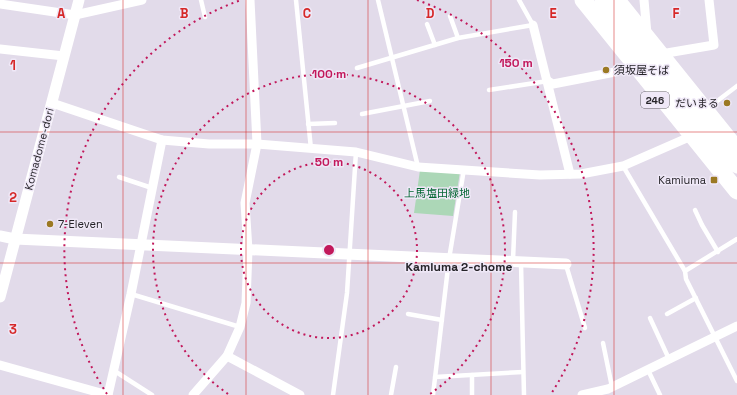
<svg xmlns="http://www.w3.org/2000/svg" width="737" height="395" font-family="'Space Grotesk','Noto Sans JP',sans-serif">
	<rect width="100%" height="100%" fill="#e2dbea"/>
	<polygon fill="#acd7b7" points="420,170 460,172 453,216 414,213"/>
	<g fill="none" stroke-linecap="round" stroke-linejoin="round">
		<g stroke="#fff" stroke-width="4.5">
			<polyline points="201,0 205,17"/>
			<polyline points="296,0 311,149"/>
			<polyline points="378,0 418,167"/>
			<polyline points="450,16 458,38"/>
			<polyline points="427,24 435,45"/>
			<polyline points="357,68 458,38 533,25 519,0"/>
			<polyline points="489,90 548,81"/>
			<polyline points="708,108 737,86"/>
			<polyline points="362,114 430,101"/>
			<polyline points="308,124 335,123"/>
			<polyline points="623,166 685,271"/>
			<polyline points="119,177 152,188"/>
			<polyline points="695,210 702,225 718,252"/>
			<polyline points="737,239 685,271 686,279 737,381"/>
			<polyline points="513,260 515,212"/>
			<polyline points="521,263 524,395"/>
			<polyline points="566,265 585,328"/>
			<polyline points="131,294 240,327"/>
			<polyline points="408,314 442,320"/>
			<polyline points="667,314 696,298"/>
			<polyline points="650,318 669,359"/>
			<polyline points="603,343 612,387"/>
			<polyline points="113,370 152,395"/>
			<polyline points="648,370 660,395"/>
			<polyline points="472,375 472,395"/>
			<polyline points="435,377 523,372"/>
			<polyline points="333,395 347,293 356,152"/>
			<polyline points="391,395 396,367"/>
			<polyline points="433,395 449,259 464,169"/>
		</g>
		<g stroke="#fff" stroke-width="9">
			<polyline points="644,0 647,34"/>
			<polyline points="0,4 75,15 142,0"/>
			<polyline points="533,25 570,174"/>
			<polyline points="0,49 64,56"/>
			<polyline points="661,54 714,45 709,0"/>
			<polyline points="548,81 553,84 615,72"/>
			<polyline points="52,103 162,140 209,144 257,144 356,152 418,167 540,175 581,174 623,166 687,138"/>
			<polyline points="227,356 300,395"/>
			<polyline points="0,365 108,395"/>
			<polyline points="108,395 131,294 162,140"/>
			<polyline points="193,395 227,356 240,327 246,303 248,250 245,203 257,144 250,0"/>
			<polyline points="582,395 608,389 737,326"/>
		</g>
		<g stroke="#fff" stroke-width="11">
			<polyline points="0,236 15,239 566,264"/>
			<polyline points="0,297 79,0"/>
		</g>
		<polyline stroke="#fff" stroke-width="15" points="618,0 737,148"/>
		<g stroke="#fff" stroke-width="17">
			<polyline points="583,0 737,191"/>
			<polyline points="603,0 737,165"/>
		</g>
	</g>
	<path fill="none" stroke="#d62828" stroke-width="1" stroke-opacity="0.55" d="M123,0V395M246,0V395M368,0V395M491,0V395M614,0V395M0,132H737M0,263H737"/>
	<g fill="none" stroke="#c2185b" stroke-width="2" stroke-dasharray="2 4">
		<circle cx="329" cy="250" r="88"/>
		<path d="M228 394A176 176 0 1 1 430 394"/>
		<path d="M107 394A265 265 0 0 1 241 0M417 0A265 265 0 0 1 551 394"/>
	</g>
	<g fill="#9b7923" stroke="#efe8f7" stroke-width="1.5">
		<circle cx="606" cy="70" r="4"/>
		<circle cx="727" cy="103" r="4"/>
		<rect x="710" y="176" width="8" height="8" rx="2"/>
		<circle cx="50" cy="224" r="4"/>
	</g>
	<g text-anchor="middle" stroke-width="3" stroke-linejoin="round" paint-order="stroke">
		<rect fill="#efe8f7" stroke="#625f67" stroke-width="1" x="641" y="92" width="28" height="16" rx="3"/>
		<g font-size="10" font-weight="bold" fill="#262429">
			<text x="655" y="104">246</text>
		</g>
		<g font-size="11" fill="#262429" stroke="#efe8f7" text-anchor="start">
			<text x="614" y="74">須坂屋そば</text>
			<text x="719" y="107" text-anchor="end">だいまる</text>
			<text x="706" y="184" text-anchor="end">Kamiuma</text>
			<text x="58" y="228">7-Eleven</text>
		</g>
		<g font-size="11" fill="#262429" stroke="#efe8f7">
			<text transform="translate(39 149) rotate(-75)" y="4">Komadome-dori</text>
		</g>
		<g font-size="11" fill="#066835" stroke="#efe8f7">
			<text x="437" y="197">上馬塩田緑地</text>
		</g>
		<g font-size="12" font-weight="bold" fill="#262429" stroke="#efe8f7">
			<text x="459" y="271">Kamiuma 2-chome</text>
		</g>
	</g>
	<g font-size="13" text-anchor="middle" font-weight="bold" fill="#d62828" stroke="#efe8f7" stroke-width="3" stroke-linejoin="round" paint-order="stroke">
		<text x="61" y="18">A</text>
		<text x="184" y="18">B</text>
		<text x="307" y="18">C</text>
		<text x="430" y="18">D</text>
		<text x="553" y="18">E</text>
		<text x="676" y="18">F</text>
		<text x="13" y="70">1</text>
		<text x="13" y="202">2</text>
		<text x="13" y="334">3</text>
	</g>
	<circle cx="329" cy="250" r="6" fill="#c2185b" stroke="#efe8f7" stroke-width="2"/>
	<g font-size="12" text-anchor="middle" font-weight="bold" fill="#c2185b" stroke="#efe8f7" stroke-width="3" stroke-linejoin="round" paint-order="stroke">
		<text x="516" y="67">150 m</text>
		<text x="329" y="78">100 m</text>
		<text x="329" y="166">50 m</text>
	</g>
</svg>
